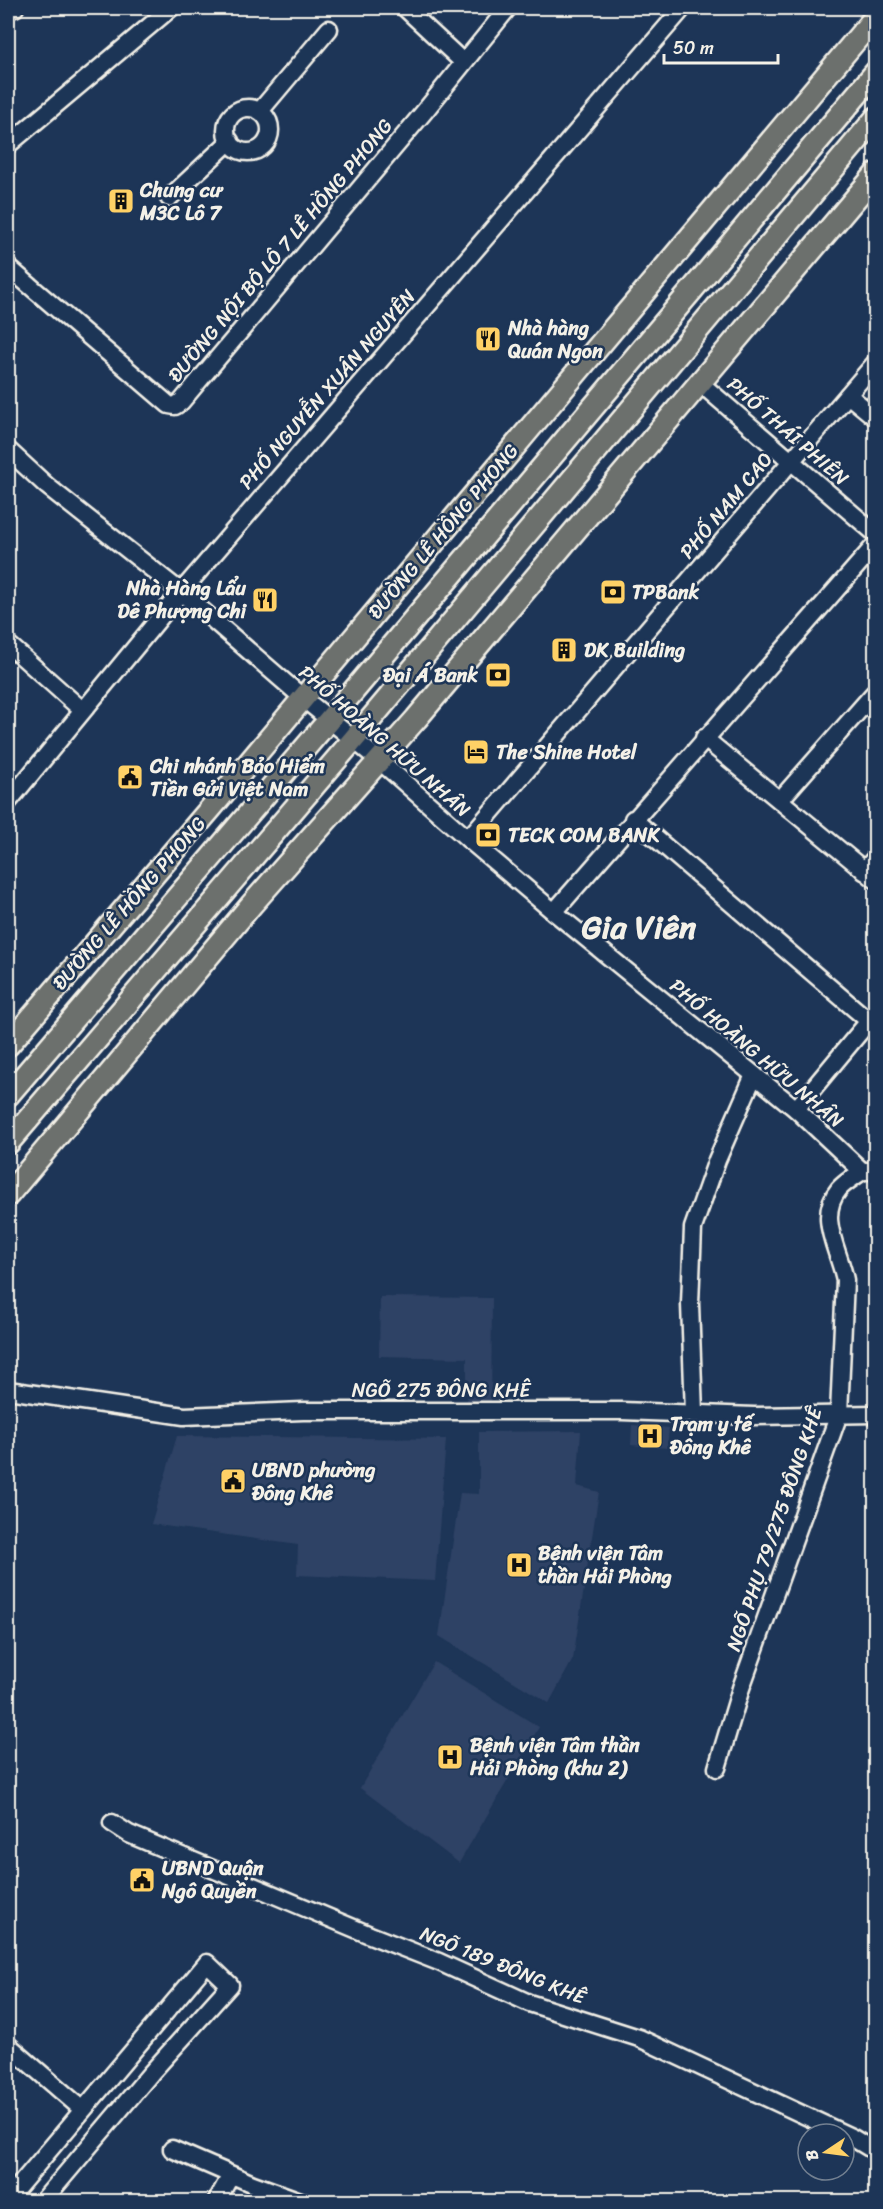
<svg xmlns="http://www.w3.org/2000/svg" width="883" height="2209" font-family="Sriracha,sans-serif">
	<rect width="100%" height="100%" fill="#1d3557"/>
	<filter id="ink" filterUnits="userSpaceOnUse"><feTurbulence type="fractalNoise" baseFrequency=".0167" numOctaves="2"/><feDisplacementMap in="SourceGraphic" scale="12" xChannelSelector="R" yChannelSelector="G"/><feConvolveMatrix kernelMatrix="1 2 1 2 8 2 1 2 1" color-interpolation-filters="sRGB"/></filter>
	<g filter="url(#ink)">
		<g fill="#2f4265">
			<polygon points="380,1297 492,1298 491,1411 467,1411 467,1358 379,1356"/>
			<polygon points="632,1425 669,1428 667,1448 631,1445"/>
			<polygon points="581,1431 577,1486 599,1492 573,1659 549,1703 439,1636 460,1493 479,1494 479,1432"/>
			<polygon points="177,1436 446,1439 435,1581 297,1575 298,1545 151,1524"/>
			<polygon points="434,1662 539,1727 459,1863 360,1788"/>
		</g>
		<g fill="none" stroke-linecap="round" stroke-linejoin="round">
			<defs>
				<g id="minor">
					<polyline points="405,8 463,62"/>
					<polyline points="8,10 15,8"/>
					<circle cx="248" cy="130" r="22"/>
					<polyline points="260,111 329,29"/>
					<polyline points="8,145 171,8"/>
					<polyline points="169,198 230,141"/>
					<polyline points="8,267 169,405 175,406 181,402 424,112 508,8"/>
					<polyline points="700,383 876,534"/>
					<polyline points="848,395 876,418"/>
					<polyline points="8,450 47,486 181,592 303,698 380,761 468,839 554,912 796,1109 862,1171 876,1171"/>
					<polyline points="8,644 82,710"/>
					<polyline points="704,738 876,880"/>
					<polyline points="780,800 876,691"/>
					<polyline points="8,802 181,592 683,8"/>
					<polyline points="633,819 869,1021"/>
					<polyline points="468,839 876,362"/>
					<polyline points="864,871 876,857"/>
					<polyline points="554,912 876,544"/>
					<polyline points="796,1109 874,1015"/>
					<polyline points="8,1390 184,1416 303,1411 622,1411 754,1416 876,1414"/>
					<polyline points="694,1413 690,1304 693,1228 717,1160 754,1075"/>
					<path d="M717,1768L741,1688L839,1414L845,1280C839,1249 816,1217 839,1189C845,1182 855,1177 862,1171"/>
					<polyline points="112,1823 129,1834 370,1935 439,1962 529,2003 639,2038 853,2138 876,2152"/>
					<polyline points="8,2045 82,2109"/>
					<polyline points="172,2149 253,2184 303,2202"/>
					<polyline points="8,2199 207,1963 230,1985 151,2073 42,2202"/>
					<polyline points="216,2202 231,2175"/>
				</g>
				<g id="major">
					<polyline points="8,1045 211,808 876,16"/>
					<polyline points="8,1095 329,720 876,72"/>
					<polyline points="8,1143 354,739 876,118"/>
					<polyline points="8,1195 252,904 416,719 876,174"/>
				</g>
			</defs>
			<use href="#minor" stroke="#f4f1e8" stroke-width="21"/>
			<use href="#major" stroke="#f4f1e8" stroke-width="26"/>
			<use href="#minor" stroke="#1d3557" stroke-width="16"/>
			<use href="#major" stroke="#6c706d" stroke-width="21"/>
		</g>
	</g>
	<defs>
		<symbol id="building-square" viewBox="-11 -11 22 22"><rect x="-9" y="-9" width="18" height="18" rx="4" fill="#ffd166" stroke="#1d3557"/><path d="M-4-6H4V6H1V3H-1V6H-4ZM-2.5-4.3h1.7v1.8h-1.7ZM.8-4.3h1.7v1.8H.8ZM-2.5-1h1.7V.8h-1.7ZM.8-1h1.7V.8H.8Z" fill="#111"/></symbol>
		<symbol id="restaurant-square" viewBox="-11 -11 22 22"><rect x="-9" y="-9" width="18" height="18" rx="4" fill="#ffd166" stroke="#1d3557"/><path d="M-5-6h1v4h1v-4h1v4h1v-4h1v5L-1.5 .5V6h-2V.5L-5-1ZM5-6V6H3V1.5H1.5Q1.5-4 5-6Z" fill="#111"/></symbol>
		<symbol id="bank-square" viewBox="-11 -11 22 22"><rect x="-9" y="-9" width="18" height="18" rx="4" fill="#ffd166" stroke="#1d3557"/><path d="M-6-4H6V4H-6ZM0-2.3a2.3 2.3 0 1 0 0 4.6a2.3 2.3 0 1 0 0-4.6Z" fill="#111"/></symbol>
		<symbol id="hotel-square" viewBox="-11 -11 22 22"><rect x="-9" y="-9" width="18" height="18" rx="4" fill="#ffd166" stroke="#1d3557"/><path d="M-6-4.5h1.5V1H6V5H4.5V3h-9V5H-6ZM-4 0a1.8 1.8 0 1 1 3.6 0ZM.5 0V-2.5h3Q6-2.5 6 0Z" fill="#111"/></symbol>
		<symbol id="civic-square" viewBox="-11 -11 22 22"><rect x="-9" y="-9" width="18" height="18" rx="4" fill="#ffd166" stroke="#1d3557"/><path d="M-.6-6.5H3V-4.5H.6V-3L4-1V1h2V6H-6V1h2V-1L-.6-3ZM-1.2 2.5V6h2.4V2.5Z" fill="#111"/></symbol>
		<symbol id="hospital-square" viewBox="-11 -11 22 22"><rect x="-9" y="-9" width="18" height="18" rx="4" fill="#ffd166" stroke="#1d3557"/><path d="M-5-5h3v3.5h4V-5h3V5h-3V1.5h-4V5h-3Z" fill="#111"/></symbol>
	</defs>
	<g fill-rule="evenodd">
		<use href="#building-square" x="106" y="186" width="30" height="30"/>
		<use href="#restaurant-square" x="473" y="324" width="30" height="30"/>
		<use href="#bank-square" x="598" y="577" width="30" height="30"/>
		<use href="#restaurant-square" x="250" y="585" width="30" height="30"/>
		<use href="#building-square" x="549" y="635" width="30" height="30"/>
		<use href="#bank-square" x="483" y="660" width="30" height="30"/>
		<use href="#hotel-square" x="461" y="737" width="30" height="30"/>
		<use href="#civic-square" x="115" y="762" width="30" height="30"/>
		<use href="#bank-square" x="473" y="820" width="30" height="30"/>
		<use href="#hospital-square" x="635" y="1421" width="30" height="30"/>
		<use href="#civic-square" x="218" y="1466" width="30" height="30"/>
		<use href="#hospital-square" x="504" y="1550" width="30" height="30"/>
		<use href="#hospital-square" x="435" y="1742" width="30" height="30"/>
		<use href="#civic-square" x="127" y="1865" width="30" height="30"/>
	</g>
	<g text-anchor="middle" stroke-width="5" stroke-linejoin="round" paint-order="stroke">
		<g font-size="20" font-weight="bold" fill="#f4f1e8" stroke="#1d3557" text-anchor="start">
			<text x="140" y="197">Chung cư<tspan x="140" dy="23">M3C Lô 7</tspan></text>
			<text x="508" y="335">Nhà hàng<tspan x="508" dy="23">Quán Ngon</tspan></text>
			<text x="246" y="595" text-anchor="end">Nhà Hàng Lẩu<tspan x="246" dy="23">Dê Phượng Chi</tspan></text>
			<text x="632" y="599">TPBank</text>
			<text x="584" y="657">DK Building</text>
			<text x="478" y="682" text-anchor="end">Đại Á Bank</text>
			<text x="496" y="759">The Shine Hotel</text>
			<text x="150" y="773">Chi nhánh Bảo Hiểm<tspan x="150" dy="23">Tiền Gửi Việt Nam</tspan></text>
			<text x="508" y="842">TECK COM BANK</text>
			<text x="670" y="1431">Trạm y tế<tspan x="670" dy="23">Đông Khê</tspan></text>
			<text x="252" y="1477">UBND phường<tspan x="252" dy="23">Đông Khê</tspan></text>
			<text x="538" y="1560">Bệnh viện Tâm<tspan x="538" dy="23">thần Hải Phòng</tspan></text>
			<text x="470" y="1752">Bệnh viện Tâm thần<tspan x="470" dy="23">Hải Phòng (khu 2)</tspan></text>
			<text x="162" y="1875">UBND Quận<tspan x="162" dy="23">Ngô Quyền</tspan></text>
		</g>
		<g font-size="20" fill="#f4f1e8" stroke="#1d3557">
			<text transform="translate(280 250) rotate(-50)" y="7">ĐƯỜNG NỘI BỘ LÔ 7 LÊ HỒNG PHONG</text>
			<text transform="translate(327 389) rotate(-49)" y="7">PHỐ NGUYỄN XUÂN NGUYÊN</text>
			<text transform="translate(788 431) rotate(41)" y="7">PHỐ THÁI PHIÊN</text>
			<text transform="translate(726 505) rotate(-50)" y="7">PHỐ NAM CAO</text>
			<text transform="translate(443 531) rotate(-50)" y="7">ĐƯỜNG LÊ HỒNG PHONG</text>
			<text transform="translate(385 741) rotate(41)" y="7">PHỐ HOÀNG HỮU NHÂN</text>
			<text transform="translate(129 903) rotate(-49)" y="7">ĐƯỜNG LÊ HỒNG PHONG</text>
			<text transform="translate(757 1053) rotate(40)" y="7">PHỐ HOÀNG HỮU NHÂN</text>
			<text x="441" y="1397">NGÕ 275 ĐÔNG KHÊ</text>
			<text transform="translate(774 1529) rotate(-71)" y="7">NGÕ PHỤ 79/275 ĐÔNG KHÊ</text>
			<text transform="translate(503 1965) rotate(22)" y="7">NGÕ 189 ĐÔNG KHÊ</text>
		</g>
		<g font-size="32" font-weight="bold" fill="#f4f1e8" stroke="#1d3557">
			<text x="639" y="938">Gia Viên</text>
		</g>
	</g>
	<rect width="883" height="2209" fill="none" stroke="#1d3557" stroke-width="30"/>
	<rect x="15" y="15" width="853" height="2179" fill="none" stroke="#f4f1e8" stroke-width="2" filter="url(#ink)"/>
	<g transform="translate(826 2152) rotate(257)"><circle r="28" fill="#1d3557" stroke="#738091" stroke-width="1.5"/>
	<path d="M0-4.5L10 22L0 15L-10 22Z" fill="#ffd166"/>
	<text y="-9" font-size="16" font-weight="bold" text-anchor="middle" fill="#f4f1e8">B</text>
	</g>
	<path d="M664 54v9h114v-9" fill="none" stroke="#f4f1e8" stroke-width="3"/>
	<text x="673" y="54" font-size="18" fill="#f4f1e8" stroke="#1d3557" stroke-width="4.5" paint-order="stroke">50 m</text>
</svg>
